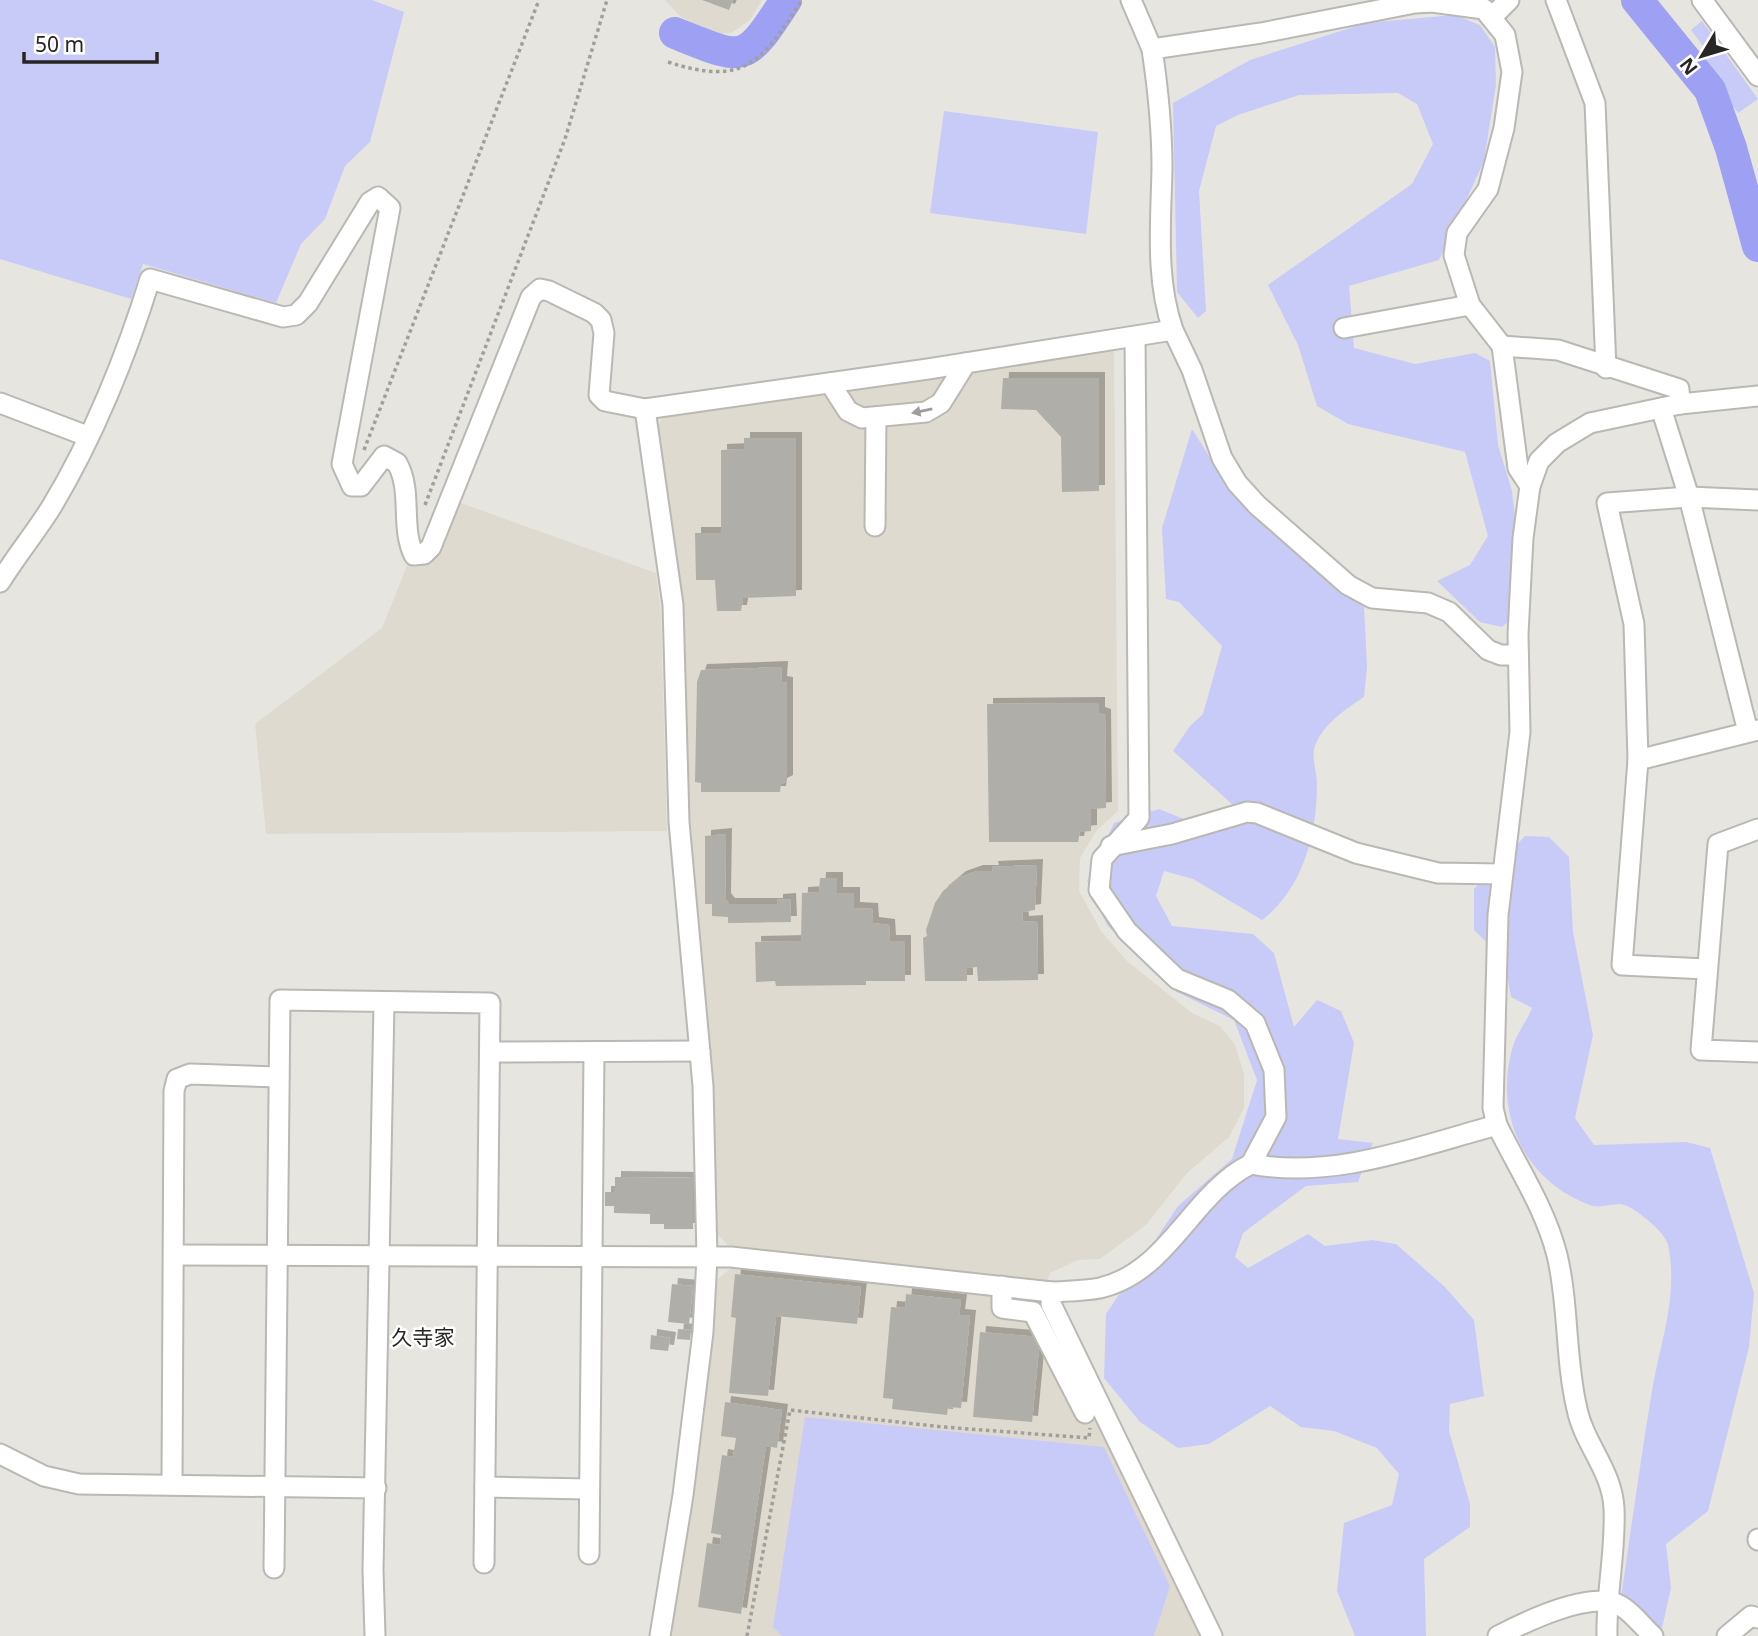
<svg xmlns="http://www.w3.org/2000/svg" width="1758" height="1636" font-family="'Noto Sans','Noto Sans JP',sans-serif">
	<defs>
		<filter id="shadow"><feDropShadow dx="6" dy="-6" stdDeviation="0" flood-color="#0004"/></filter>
	</defs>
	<rect width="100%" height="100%" fill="#e7e5e0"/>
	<g fill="#dfdacf">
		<polygon points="665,0 762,0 750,20 731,33 717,34 681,17"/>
		<polygon points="1114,349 1118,811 1097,830 1080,858 1079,891 1101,931 1127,961 1192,1013 1220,1026 1235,1045 1244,1074 1244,1108 1229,1137 1187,1173 1146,1225 1100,1259 1078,1260 1050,1273 1047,1283 734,1251 714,1231 715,1145 687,824 680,601 657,427 666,413"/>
		<polygon points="458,502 656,573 661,615 667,831 266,834 255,724 382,628 409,561"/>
		<polygon points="732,1267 1039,1298 1200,1636 671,1636 706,1395 717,1280"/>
	</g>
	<g fill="#c8cbf7">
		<polygon points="0,0 372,0 404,12 370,142 345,166 325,219 301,244 276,303 143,264 131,299 0,259"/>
		<polygon points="1454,15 1480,25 1495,47 1496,85 1484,161 1439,260 1349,286 1354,348 1415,364 1475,353 1490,361 1498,445 1512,491 1516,525 1511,619 1502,627 1480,622 1437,581 1470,565 1488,536 1465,452 1348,424 1317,406 1298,345 1268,285 1412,184 1433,144 1417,104 1398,93 1299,95 1238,115 1216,126 1199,191 1206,311 1198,318 1177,292 1173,103 1250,60 1366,23"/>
		<polygon points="1702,21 1758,99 1738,113 1701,62 1709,54 1691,30"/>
		<polygon points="944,111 1098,132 1086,234 930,213"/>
		<path d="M1192,429L1209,456L1277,537L1364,606L1367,667L1364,697C1346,709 1323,724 1315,746C1311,756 1317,773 1317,784C1317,834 1303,889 1262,920L1193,879L1164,871L1156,896L1172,926L1253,934L1274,953L1294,1027L1317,1000L1341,1011L1354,1043L1338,1139L1373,1143L1358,1182L1306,1186L1243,1233L1235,1257L1248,1268L1308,1234L1325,1246L1372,1240L1396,1244L1445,1287L1474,1320L1484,1396L1450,1404L1449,1431L1470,1504V1527L1424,1559L1426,1636H1355L1337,1591L1344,1523L1392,1505L1399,1474L1377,1448L1334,1431L1301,1427L1270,1406L1209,1444L1178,1448L1140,1422L1104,1378L1106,1314L1178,1206L1232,1159L1257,1080L1234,1020L1175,991L1107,925L1087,881L1114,823L1159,809L1216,832L1233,805L1173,751L1190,726L1203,714L1222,646L1179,602L1166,599L1162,528Z"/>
		<path d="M1525,836L1549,837L1569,857L1573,932L1593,1035L1575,1118L1594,1145L1686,1142L1710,1148L1754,1293L1749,1347L1708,1511L1666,1544L1671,1588L1662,1628L1618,1618C1629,1544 1639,1470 1651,1397C1659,1345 1679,1297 1668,1245C1666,1233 1634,1206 1621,1204C1611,1203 1600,1209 1590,1205C1523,1180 1493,1113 1513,1046C1517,1033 1527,1021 1532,1008L1511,997L1504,959L1474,930V889Z"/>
		<polygon points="805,1417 1104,1447 1170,1586 1154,1636 782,1636 773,1627"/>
	</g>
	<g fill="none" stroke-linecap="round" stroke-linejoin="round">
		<g stroke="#9da0f3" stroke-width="32">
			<polyline points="1637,0 1710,90 1731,148 1758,246"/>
			<path d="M675,33C745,61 744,65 786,0"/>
		</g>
	</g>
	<g fill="#b0aea9" filter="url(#shadow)">
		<polygon points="702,0 733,0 729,10"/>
		<polygon points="1003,378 1099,378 1099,491 1062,492 1061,437 1036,410 1001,409"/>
		<polygon points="744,438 796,438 796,596 743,598 741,611 717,611 715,580 696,580 695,533 721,533 721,450 744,449"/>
		<polygon points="782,667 781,682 787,683 787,781 781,784 780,792 701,792 701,783 695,782 697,682 701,670"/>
		<polygon points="1099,703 1099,713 1105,715 1106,808 1091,809 1091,831 1080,832 1078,842 989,842 987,704"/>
		<polygon points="726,834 725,899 729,904 777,904 777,900 790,899 791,922 728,923 728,917 712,916 712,904 705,904 705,836"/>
		<polygon points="1037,865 1035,910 1022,912 1023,922 1037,921 1038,980 978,981 977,967 967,968 967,981 925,981 923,938 927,936 926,930 935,903 943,891 960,877 977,871 993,871 992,867"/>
		<polygon points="820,878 837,878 837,893 854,893 854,908 872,909 873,923 889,925 890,941 905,941 905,981 866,981 866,985 776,986 775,981 756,982 755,942 801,941 802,893 819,892"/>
		<polygon points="615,1177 693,1178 693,1229 664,1229 664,1224 650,1224 650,1214 614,1213 614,1206 605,1206 605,1192 615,1192"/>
		<polygon points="735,1274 861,1287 857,1324 776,1316 768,1396 729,1393 736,1318 731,1317"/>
		<polygon points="672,1284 693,1286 689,1324 668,1322"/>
		<polygon points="906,1294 961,1300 959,1315 970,1316 961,1408 948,1407 947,1415 892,1409 893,1399 883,1398 891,1307 905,1308"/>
		<polygon points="678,1329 691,1330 690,1340 677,1339"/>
		<polygon points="980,1332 1040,1337 1032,1422 973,1417"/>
		<polygon points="651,1335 670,1338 668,1351 650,1349"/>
		<polygon points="725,1402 782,1410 777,1448 766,1446 741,1614 698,1607 707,1543 720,1545 721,1535 711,1533 722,1455 733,1457 736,1438 721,1436"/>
	</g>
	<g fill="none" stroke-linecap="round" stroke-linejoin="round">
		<defs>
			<g id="minor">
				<polyline points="1131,0 1152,49"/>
				<polyline points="1556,0 1595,103 1606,368"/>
				<polyline points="1702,0 1758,76"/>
				<polyline points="1492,17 1509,0"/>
				<polyline points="1344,328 1470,305"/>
				<path d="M1173,330C1155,278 1161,222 1162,168C1162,127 1158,89 1152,49L1261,33L1415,3L1432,2L1484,9L1505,35L1512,72L1504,128L1488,189L1457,233L1454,255L1470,305L1502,346L1518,468L1530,486"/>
				<polyline points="1135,337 1139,818 1102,859 1099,890 1127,931 1177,979 1228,1000 1255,1023 1274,1070 1276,1117 1251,1164"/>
				<polyline points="1502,346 1558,350 1679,389 1680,404"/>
				<polyline points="830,383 848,411 862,418 926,412 941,403 966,363"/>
				<polyline points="0,403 87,436"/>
				<polyline points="1661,408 1689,497 1748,732"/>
				<polyline points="875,526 876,417"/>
				<path d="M0,582C16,556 36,532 52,506C93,438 127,354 150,279L283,317L296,315L308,303L370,202L378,197L390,208L342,464L352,486H361L384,456L397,463C413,491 400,527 414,555L424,554L431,547L531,297L540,289L549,291L594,313L601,320L604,333L599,395L605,401L645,409"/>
				<polyline points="1638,760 1758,730"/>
				<polyline points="1758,829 1718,844 1701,1050 1758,1052"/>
				<polyline points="1111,846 1172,834 1247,812 1257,813 1356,853 1438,873 1502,874"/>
				<polyline points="1706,969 1622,965 1638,760 1634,624 1607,503 1689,497 1758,500"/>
				<polyline points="490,1052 700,1051"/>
				<polyline points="174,1255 731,1257 1052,1292"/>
				<polyline points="1002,1286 1002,1308 1033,1312 1085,1413"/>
				<polyline points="0,1454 44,1476 79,1484 376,1488"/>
				<polyline points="172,1483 174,1091 177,1079 190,1074 279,1077"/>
				<polyline points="485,1487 589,1489"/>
				<polyline points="1758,1539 1758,1540"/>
				<polyline points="589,1554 594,1053"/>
				<polyline points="274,1568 280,1000 490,1003 484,1563"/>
				<polyline points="375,1636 373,1570 384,1003"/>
				<polyline points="660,1636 683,1495 703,1332 707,1258 703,1086 679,822 673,605 645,409 928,369 1173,330 1192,370 1222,458 1237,483 1257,505 1348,585 1372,598 1428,603 1449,612 1488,650 1501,655 1518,655"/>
				<path d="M1212,1636L1051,1304L1052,1292C1068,1291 1085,1291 1100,1288C1169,1272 1192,1193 1251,1164C1333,1180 1419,1146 1497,1125"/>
				<path d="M1498,1636C1525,1622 1592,1589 1621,1606C1633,1613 1643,1627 1653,1636"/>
				<path d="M1607,1636C1606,1593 1616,1551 1614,1508C1612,1470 1584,1444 1577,1409C1565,1359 1569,1305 1557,1255C1545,1208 1518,1168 1497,1125L1493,1108L1498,915L1520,732L1518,634L1523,538L1530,486L1539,461L1557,443L1590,423L1680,404L1758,396"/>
				<polyline points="1727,1636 1751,1616 1758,1618"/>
			</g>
		</defs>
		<use href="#minor" stroke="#bab8b3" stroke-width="23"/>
		<g stroke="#a09f9b" stroke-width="3.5" stroke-dasharray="3.5 3.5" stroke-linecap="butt">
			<path d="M668,62C745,87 762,62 802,0"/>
			<polyline points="364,450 539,0"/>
			<polyline points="425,505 565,139 607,0"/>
			<polyline points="747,1636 790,1410 943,1427 1089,1438 1090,1428"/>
		</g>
		<use href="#minor" stroke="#fff" stroke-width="19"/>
	</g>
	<defs><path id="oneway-solid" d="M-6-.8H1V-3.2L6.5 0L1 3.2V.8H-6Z" transform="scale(1.75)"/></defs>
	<use fill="#9e9d9c" href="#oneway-solid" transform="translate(922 411) rotate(168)"/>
	<g text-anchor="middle" stroke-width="5" stroke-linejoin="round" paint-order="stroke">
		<g font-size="21" fill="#272624" stroke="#fff">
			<text x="423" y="1345">久寺家</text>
		</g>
	</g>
	<g transform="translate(1702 56) rotate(232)" stroke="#ffffff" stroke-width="5" paint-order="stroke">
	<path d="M0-5L12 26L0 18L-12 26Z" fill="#272624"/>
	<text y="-10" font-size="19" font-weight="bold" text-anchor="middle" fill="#272624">N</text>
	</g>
	<path d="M24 52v10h133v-10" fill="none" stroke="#272624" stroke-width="3.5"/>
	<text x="35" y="52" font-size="21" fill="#272624" stroke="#ffffff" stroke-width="5" paint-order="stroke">50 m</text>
</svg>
